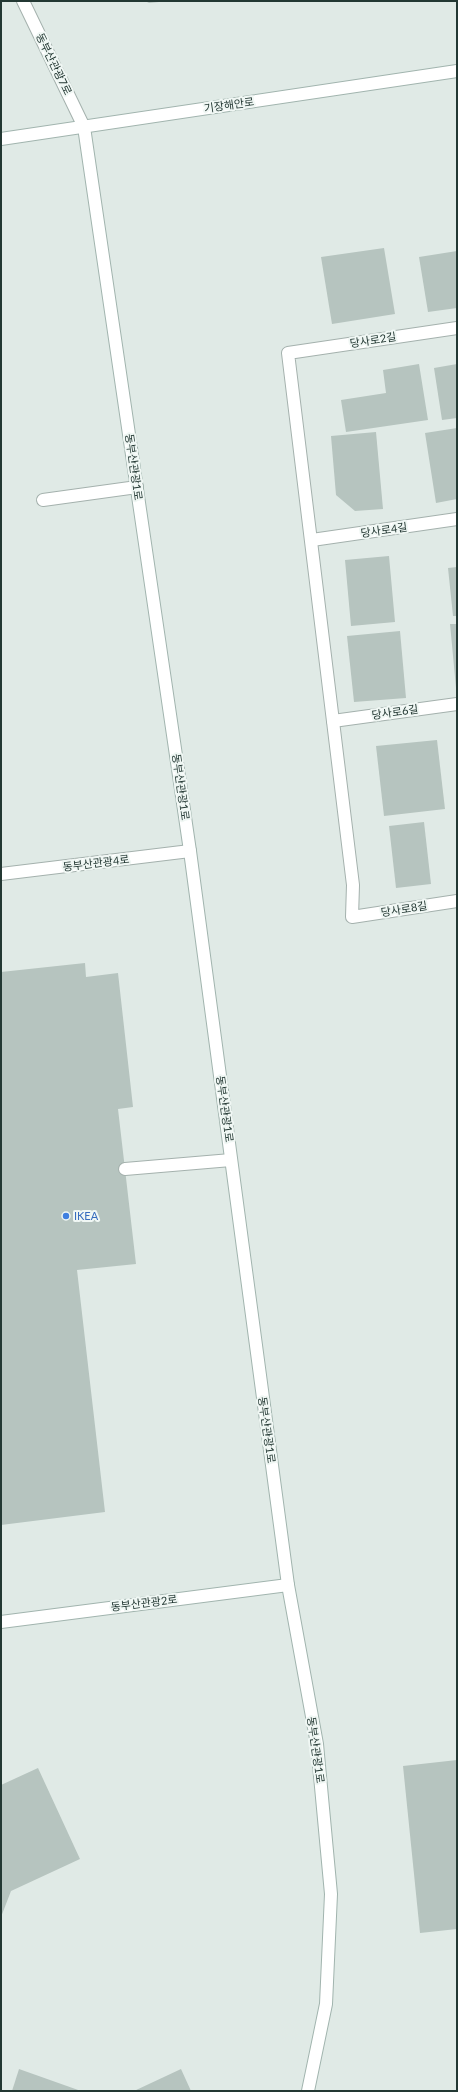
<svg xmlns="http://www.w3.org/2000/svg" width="458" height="2092" font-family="Lato,'Noto Sans KR',sans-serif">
	<rect width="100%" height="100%" fill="#e0eae6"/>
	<g fill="#b6c4bf">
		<polygon points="145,1 159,1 159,2 149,3"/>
		<polygon points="384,248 395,314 332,324 321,257"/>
		<polygon points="457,251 457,308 428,312 419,257"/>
		<polygon points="419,364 428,420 346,432 341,400 386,393 383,370"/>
		<polygon points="457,364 457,418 442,420 434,368"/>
		<polygon points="457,428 457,499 436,503 425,433"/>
		<polygon points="376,432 383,509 355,511 336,495 331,436"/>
		<polygon points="389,556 395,622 351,626 345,560"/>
		<polygon points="457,567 457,616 453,616 448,568"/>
		<polygon points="450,624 457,624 457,688 456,688"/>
		<polygon points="400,631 406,698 354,702 347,636"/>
		<polygon points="437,740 445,809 384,816 376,746"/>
		<polygon points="424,822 431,884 396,888 389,826"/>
		<polygon points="85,963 86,977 118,973 133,1107 118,1109 136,1264 77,1270 105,1512 1,1525 1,972"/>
		<polygon points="457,1760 457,1929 420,1933 403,1766"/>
		<polygon points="38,1768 80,1859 11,1891 1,1917 1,1785"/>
		<polygon points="19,2069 81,2091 12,2091"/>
		<polygon points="181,2069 191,2091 134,2091"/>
	</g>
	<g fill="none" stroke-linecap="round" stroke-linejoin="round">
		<defs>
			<g id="lane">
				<polyline points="43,500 137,487"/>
				<polyline points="125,1169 231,1160"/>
			</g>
			<g id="street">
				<polyline points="23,1 84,127"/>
				<polyline points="457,328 288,353 353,885 352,917 457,901"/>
				<polyline points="312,540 457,519"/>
				<polyline points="333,721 457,704"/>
				<polyline points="1,874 190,851"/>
			</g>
			<g id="secondary">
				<polyline points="84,127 190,851 288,1585 317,1744 331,1894 326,2004 308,2091"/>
				<polyline points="1,139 457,71"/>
				<polyline points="1,1622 288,1585"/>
			</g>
		</defs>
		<use href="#lane" stroke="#a4b1ad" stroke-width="14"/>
		<use href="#street" stroke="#a4b1ad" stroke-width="14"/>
		<use href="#secondary" stroke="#a1b4ae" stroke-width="14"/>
		<use href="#lane" stroke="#fff" stroke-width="12"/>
		<use href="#street" stroke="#fff" stroke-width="12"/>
		<use href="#secondary" stroke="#fff" stroke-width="12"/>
	</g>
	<circle fill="#3f7fe0" stroke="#f0f7f4" stroke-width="1.5" cx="66" cy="1216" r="4"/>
	<g text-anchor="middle" stroke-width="4" stroke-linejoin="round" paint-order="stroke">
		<g font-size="11" fill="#233833" stroke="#f0f7f4">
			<text transform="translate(54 64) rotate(64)" y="4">동부산관광7로</text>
			<text transform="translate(229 105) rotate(-8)" y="4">기장해안로</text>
			<text transform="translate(373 340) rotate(-9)" y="4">당사로2길</text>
			<text transform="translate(134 467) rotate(82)" y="4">동부산관광1로</text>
			<text transform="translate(384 530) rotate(-8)" y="4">당사로4길</text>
			<text transform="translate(395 712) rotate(-8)" y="4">당사로6길</text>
			<text transform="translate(181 787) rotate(82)" y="4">동부산관광1로</text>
			<text transform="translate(96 863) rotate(-7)" y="4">동부산관광4로</text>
			<text transform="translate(404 909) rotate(-9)" y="4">당사로8길</text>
			<text transform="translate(225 1109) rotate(82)" y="4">동부산관광1로</text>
			<text transform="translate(267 1430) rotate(82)" y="4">동부산관광1로</text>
			<text transform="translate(144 1603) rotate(-7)" y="4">동부산관광2로</text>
			<text transform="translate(316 1750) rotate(82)" y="4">동부산관광1로</text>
		</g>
		<g font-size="11" fill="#366cbe" stroke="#f0f7f4" text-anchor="start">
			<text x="74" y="1220">IKEA</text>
		</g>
	</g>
	<rect width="458" height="2092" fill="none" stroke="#233833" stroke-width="4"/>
</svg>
